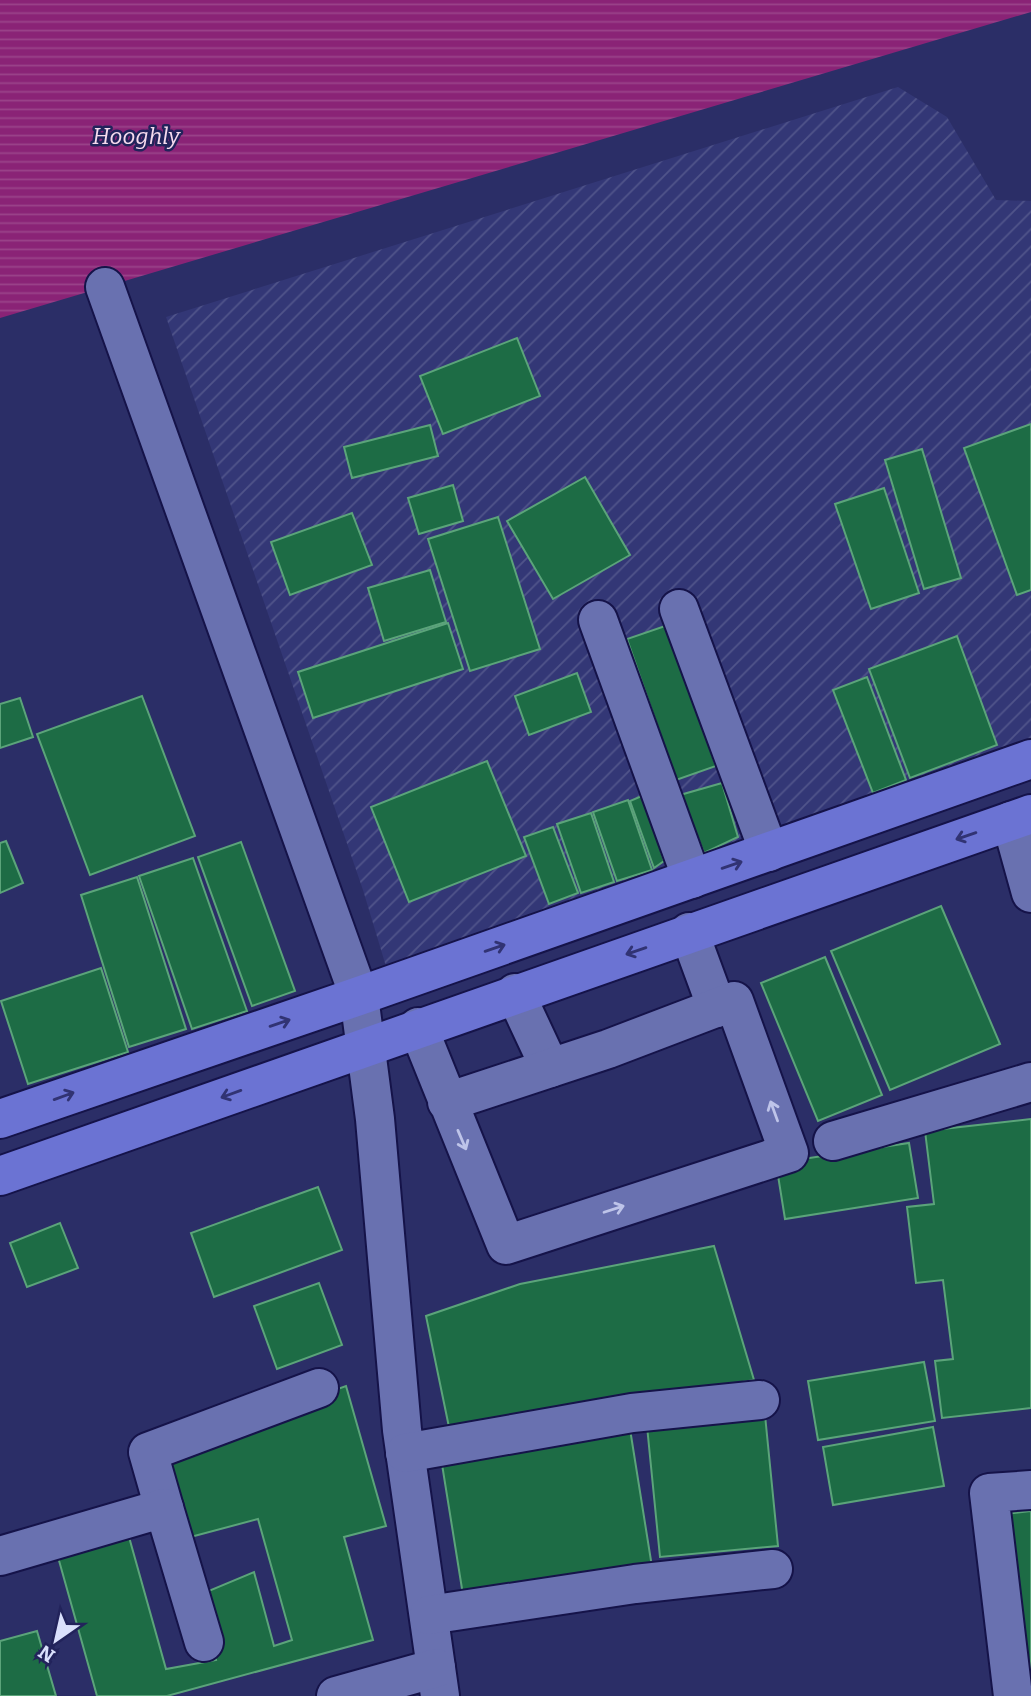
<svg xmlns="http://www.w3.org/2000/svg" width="1031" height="1696" font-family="Bitter,serif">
	<defs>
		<pattern id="industrial-furrows" width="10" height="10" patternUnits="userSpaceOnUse" patternTransform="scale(1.75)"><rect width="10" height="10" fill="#333776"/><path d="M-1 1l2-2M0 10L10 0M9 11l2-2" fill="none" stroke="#50548a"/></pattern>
		<pattern id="water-rules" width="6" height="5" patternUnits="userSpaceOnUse" patternTransform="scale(1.75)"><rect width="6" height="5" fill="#8a2376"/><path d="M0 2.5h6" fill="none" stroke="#9a438a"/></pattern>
	</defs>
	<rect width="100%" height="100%" fill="#2b2e67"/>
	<polygon fill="url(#industrial-furrows)" points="898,87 947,117 996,200 1031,201 1031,763 391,983 363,890 166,317"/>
	<polygon fill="url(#water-rules)" points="0,0 1031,0 1031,12 0,318"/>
	<g fill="#1d6c45" stroke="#5ba47a" stroke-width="2">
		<polygon points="517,338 540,396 443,434 420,376"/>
		<polygon points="1031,424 1031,590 1017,595 964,448"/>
		<polygon points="430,425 438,456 352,478 344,447"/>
		<polygon points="922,449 961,578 924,589 885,460"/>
		<polygon points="585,477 630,555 553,599 507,521"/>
		<polygon points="453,485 463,521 419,534 408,498"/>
		<polygon points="884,488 919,593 871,609 835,504"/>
		<polygon points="352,513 372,565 290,595 271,542"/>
		<polygon points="498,517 540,649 470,671 428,539"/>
		<polygon points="430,570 446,622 384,641 368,588"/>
		<polygon points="448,623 463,669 313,718 298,672"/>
		<polygon points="668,625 716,766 676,780 627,639"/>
		<polygon points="957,636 997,745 910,778 869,669"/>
		<polygon points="577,673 591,712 529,735 515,696"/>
		<polygon points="867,677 906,780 873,793 833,690"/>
		<polygon points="142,696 195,836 90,875 37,734"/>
		<polygon points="20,698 33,737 0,748 0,704"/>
		<polygon points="487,761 526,856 409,902 371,807"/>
		<polygon points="722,783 738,837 704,853 680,795"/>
		<polygon points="644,795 664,861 654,868 630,801"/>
		<polygon points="628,800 652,870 617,881 593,812"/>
		<polygon points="591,813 614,882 581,893 557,824"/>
		<polygon points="553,827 578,893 549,904 524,837"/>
		<polygon points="6,841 23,883 0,893 0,843"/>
		<polygon points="241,842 295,991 252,1006 198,857"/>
		<polygon points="193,858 247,1011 192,1029 139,876"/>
		<polygon points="137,877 186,1029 129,1047 81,895"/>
		<polygon points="941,906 1000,1044 890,1090 831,951"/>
		<polygon points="825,957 882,1095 818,1121 761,983"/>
		<polygon points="101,968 128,1052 28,1084 1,1001"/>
		<polygon points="1031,1119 1031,1408 942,1418 935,1361 953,1359 943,1280 916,1283 907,1207 934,1204 925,1131"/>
		<polygon points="909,1143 918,1198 785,1219 776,1163"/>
		<polygon points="318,1187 342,1250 214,1297 191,1233"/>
		<polygon points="60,1223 78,1268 27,1287 10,1243"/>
		<polygon points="714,1246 754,1380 450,1432 426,1316 520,1284"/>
		<polygon points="319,1283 342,1345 277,1369 254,1306"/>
		<polygon points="924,1362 935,1421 818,1440 808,1381"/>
		<polygon points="346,1386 386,1526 344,1537 373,1640 167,1696 97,1696 58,1557 129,1537 166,1669 216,1660 199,1595 254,1572 274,1646 292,1640 258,1519 183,1539 163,1452"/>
		<polygon points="765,1415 778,1546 660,1557 647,1426"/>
		<polygon points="933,1427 944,1486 833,1505 823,1447"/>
		<polygon points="630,1429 652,1567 463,1595 441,1458"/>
		<polygon points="1031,1511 1031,1688 989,1516"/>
		<polygon points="37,1631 56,1696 0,1696 0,1641"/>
	</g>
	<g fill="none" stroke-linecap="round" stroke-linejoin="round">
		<defs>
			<g id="minor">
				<polyline points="105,287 359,996 375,1119 402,1430 440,1696"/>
				<polyline points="679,609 769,852"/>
				<polyline points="598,620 692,879"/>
				<polyline points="1011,821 1031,893"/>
				<polyline points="689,932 717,1008"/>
				<polyline points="515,993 550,1068"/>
				<polyline points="418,1027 506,1245 789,1153 734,1001 608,1049 447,1102"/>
				<polyline points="833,1141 1031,1082"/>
				<polyline points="405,1453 632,1413 760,1400"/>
				<polyline points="164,1508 148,1452 319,1388"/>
				<polyline points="0,1556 164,1508 204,1642"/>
				<polyline points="429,1615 635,1584 773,1569"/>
				<polyline points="336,1696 436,1668"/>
				<polyline points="1013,1696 989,1493 1031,1490"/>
			</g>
			<g id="major">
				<polyline points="0,1119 359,996 1031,759"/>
				<polyline points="0,1176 1031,814"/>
			</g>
		</defs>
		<use href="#minor" stroke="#151349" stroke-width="42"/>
		<use href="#major" stroke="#151349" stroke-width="42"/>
		<use href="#minor" stroke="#6971b0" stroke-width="38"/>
		<use href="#major" stroke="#6b73d3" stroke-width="38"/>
	</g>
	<defs><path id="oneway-shaft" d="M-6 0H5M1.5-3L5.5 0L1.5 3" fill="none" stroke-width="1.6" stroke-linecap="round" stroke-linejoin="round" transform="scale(1.75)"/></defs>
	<g stroke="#313373">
		<use href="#oneway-shaft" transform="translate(966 836) rotate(161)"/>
		<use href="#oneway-shaft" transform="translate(732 865) rotate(-19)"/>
		<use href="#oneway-shaft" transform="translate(495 948) rotate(-19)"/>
		<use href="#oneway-shaft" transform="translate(636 951) rotate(161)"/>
		<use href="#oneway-shaft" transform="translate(280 1023) rotate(-19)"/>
		<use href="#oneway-shaft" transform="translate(231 1094) rotate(160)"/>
		<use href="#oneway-shaft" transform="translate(64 1096) rotate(-20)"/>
	</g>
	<g stroke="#bec4e9">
		<use href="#oneway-shaft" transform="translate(774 1111) rotate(-110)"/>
		<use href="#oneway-shaft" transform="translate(462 1140) rotate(67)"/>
		<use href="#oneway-shaft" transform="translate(614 1209) rotate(-18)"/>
	</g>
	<g text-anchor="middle" stroke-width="5" stroke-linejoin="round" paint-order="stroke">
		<g font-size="23" font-style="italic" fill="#f6daed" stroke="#22235b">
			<text x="136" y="144">Hooghly</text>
		</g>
	</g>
	<g transform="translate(56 1640) rotate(214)" stroke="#22235b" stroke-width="5" paint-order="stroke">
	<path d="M0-5L12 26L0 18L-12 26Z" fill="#dae0fc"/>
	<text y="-10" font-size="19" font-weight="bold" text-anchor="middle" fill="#dae0fc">N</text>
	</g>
</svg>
